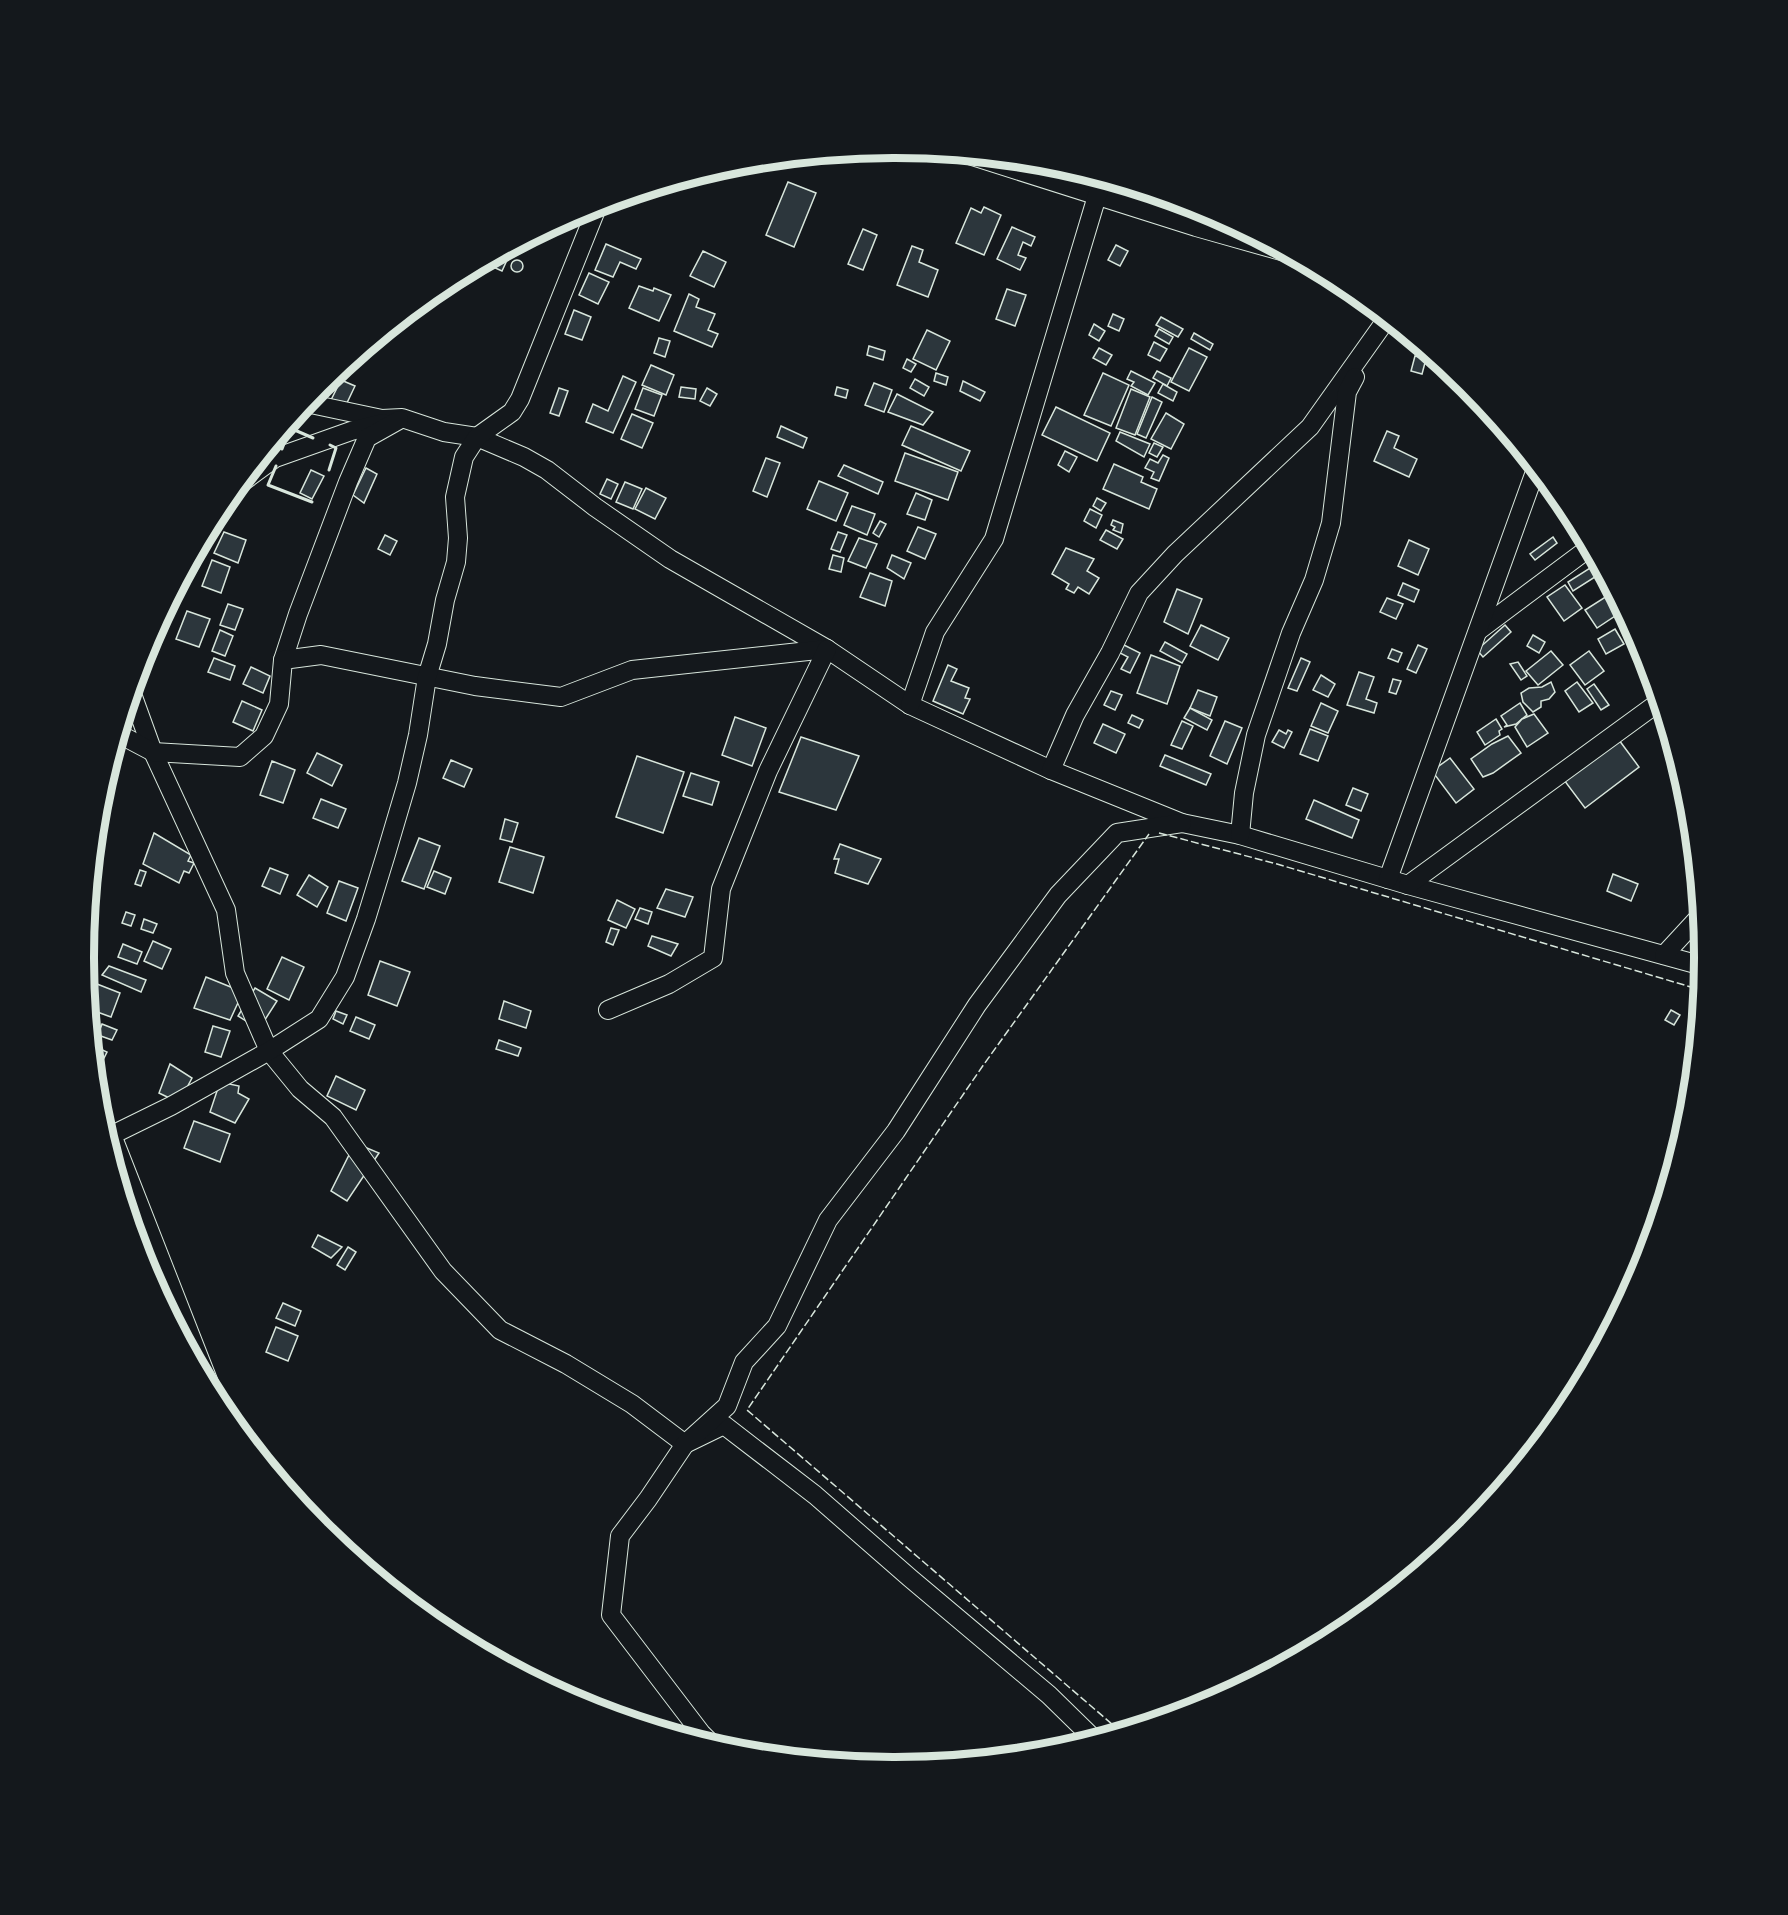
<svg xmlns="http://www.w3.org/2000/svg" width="1788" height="1915" font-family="Karla,sans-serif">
	<rect width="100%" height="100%" fill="#14181c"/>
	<g fill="#2c363c" stroke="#d8e6dc" stroke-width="1.5">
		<polygon points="788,182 816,193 794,247 766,235"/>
		<polygon points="984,207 1001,215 984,255 956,243 971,208 981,213"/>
		<polygon points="1012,227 1035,237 1031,246 1023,242 1018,255 1026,258 1020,270 997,259"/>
		<polygon points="863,229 877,235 863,270 848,264"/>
		<polygon points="606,244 641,259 636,269 620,262 613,277 595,270"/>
		<polygon points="1116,245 1128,251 1120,266 1108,260"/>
		<polygon points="912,246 923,250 919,262 938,270 928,297 897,285"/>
		<polygon points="513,247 502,271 484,263"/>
		<polygon points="703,251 726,262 714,287 690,276"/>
		<circle cx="517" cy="266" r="6"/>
		<polygon points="589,273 609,282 598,304 579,295"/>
		<polygon points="639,286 653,291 654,288 671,295 659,321 629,308"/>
		<polygon points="1007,289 1026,295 1015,326 996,319"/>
		<polygon points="689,294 699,299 696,307 715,314 708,330 718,334 712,347 674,331"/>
		<polygon points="574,310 591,317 582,340 565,334"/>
		<polygon points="1113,314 1124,319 1119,331 1108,326"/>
		<polygon points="1161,317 1183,329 1178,337 1156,325"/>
		<polygon points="1094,324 1105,331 1099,341 1089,335"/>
		<polygon points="1159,329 1173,337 1169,344 1155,336"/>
		<polygon points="927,330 950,341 936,370 913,359"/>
		<polygon points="1194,333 1213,344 1210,350 1191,339"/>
		<polygon points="659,338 670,341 665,357 654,353"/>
		<polygon points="1154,342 1167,349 1160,361 1148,355"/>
		<polygon points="869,346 885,351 883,360 867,355"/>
		<polygon points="1099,348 1112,355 1106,365 1093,358"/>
		<polygon points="1189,348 1207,357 1189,391 1171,382"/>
		<polygon points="1415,356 1426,359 1422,374 1411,371"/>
		<polygon points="907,359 916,364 911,372 903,368"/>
		<polygon points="651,365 674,375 666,395 642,385"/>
		<polygon points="1131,371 1155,383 1148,395 1131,386 1134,382 1127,379"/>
		<polygon points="1157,371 1171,378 1167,386 1153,378"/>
		<polygon points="936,373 948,377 946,385 934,381"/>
		<polygon points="1103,373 1129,385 1111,426 1084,415"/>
		<polygon points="623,376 636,382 613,433 586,422 593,404 608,411"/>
		<polygon points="915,379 929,387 924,396 910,388"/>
		<polygon points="341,380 355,386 345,407 331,400"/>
		<polygon points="963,381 985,392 980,401 960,391"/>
		<polygon points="874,383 892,390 884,412 865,405"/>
		<polygon points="1163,384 1177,392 1173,401 1158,393"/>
		<polygon points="681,387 696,389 695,399 679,397"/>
		<polygon points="837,387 848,390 846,398 835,395"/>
		<polygon points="559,388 568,391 559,416 550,413"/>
		<polygon points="643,388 662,395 654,416 635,409"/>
		<polygon points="707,388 717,394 710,406 700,401"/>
		<polygon points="1131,389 1150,397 1135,435 1116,428"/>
		<polygon points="897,394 933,412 923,425 888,412"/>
		<polygon points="1152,397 1162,402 1146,438 1137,434"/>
		<polygon points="1056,407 1110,433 1097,461 1042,435"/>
		<polygon points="1166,413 1184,424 1171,449 1151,439"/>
		<polygon points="632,414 653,423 642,448 621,439"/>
		<polygon points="781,426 807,438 803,448 777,437"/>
		<polygon points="911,426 970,451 961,471 902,445"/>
		<polygon points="1387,431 1399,436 1394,448 1417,459 1409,477 1374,461"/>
		<polygon points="1120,432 1150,444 1144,457 1116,441"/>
		<polygon points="1154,443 1163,447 1157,457 1149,453"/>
		<polygon points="1065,451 1077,457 1069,472 1058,465"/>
		<polygon points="905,453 958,472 948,500 895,481"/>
		<polygon points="1163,455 1169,458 1159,481 1151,478 1154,472 1145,468 1150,459 1158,463"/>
		<polygon points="766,458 780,463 767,497 753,491"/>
		<polygon points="1114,464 1143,477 1141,482 1157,489 1149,509 1103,489"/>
		<polygon points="844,465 883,482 878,494 838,476"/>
		<polygon points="366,468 377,474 364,503 353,495"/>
		<polygon points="311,470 324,476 312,499 300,493"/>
		<polygon points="607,479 618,484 611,499 600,494"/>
		<polygon points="819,481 848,493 836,521 807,509"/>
		<polygon points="625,482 642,489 633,509 616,502"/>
		<polygon points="646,488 666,498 655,519 635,509"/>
		<polygon points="916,493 932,500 925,520 907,514"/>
		<polygon points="1097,498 1106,503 1101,511 1093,506"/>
		<polygon points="852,506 875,514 867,535 844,525"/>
		<polygon points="1090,509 1102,515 1096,528 1084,521"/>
		<polygon points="1113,520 1123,524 1121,533 1113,530 1115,527 1111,525"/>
		<polygon points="880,521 886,524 879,537 873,533"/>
		<polygon points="918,527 936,534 925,559 907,551"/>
		<polygon points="1106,530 1123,539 1117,549 1100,540"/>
		<polygon points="224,532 246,540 238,563 214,553"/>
		<polygon points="838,532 847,535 840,552 831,549"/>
		<polygon points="385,535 397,541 390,555 378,549"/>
		<polygon points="1553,537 1557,543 1535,560 1530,554"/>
		<polygon points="859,538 877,544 866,568 848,561"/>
		<polygon points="1409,540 1429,549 1418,575 1398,566"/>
		<polygon points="1066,548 1094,559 1087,571 1099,578 1089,594 1078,587 1074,593 1066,589 1069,584 1052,574"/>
		<polygon points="833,555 844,558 841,572 829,569"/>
		<polygon points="892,555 911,563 904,579 887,568"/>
		<polygon points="212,560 230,567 221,593 202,586"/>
		<polygon points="1590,568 1595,577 1573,591 1568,582"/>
		<polygon points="870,573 892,581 885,606 860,597"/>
		<polygon points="1403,583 1419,590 1414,602 1398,595"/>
		<polygon points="1565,585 1582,608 1564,621 1547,597"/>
		<polygon points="1177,589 1202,599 1188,634 1164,622"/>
		<polygon points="1607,596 1618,614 1597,628 1585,610"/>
		<polygon points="1387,598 1403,604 1396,619 1380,612"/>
		<polygon points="228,604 243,609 235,630 220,625"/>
		<polygon points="187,611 210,619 199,647 176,639"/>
		<polygon points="1201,625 1229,638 1218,660 1190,646"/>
		<polygon points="1505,625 1511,632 1483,657 1477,650"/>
		<polygon points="1615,629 1624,644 1606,654 1598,639"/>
		<polygon points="220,630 233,636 225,656 212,651"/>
		<polygon points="1533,635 1545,642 1539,653 1527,646"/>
		<polygon points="1165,642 1187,654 1182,663 1160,651"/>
		<polygon points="1124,645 1140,653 1130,673 1121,669 1128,657 1120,653"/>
		<polygon points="1418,645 1427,649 1416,673 1407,669"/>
		<polygon points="1392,649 1402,653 1398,662 1388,658"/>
		<polygon points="1551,651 1563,665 1538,685 1526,671"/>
		<polygon points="1589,651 1604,671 1585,685 1570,665"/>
		<polygon points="1151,655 1180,666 1167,704 1137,693"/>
		<polygon points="214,658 235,666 230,680 208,672"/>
		<polygon points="1301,658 1310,662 1297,691 1288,688"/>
		<polygon points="1518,662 1527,676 1521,680 1510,664"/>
		<polygon points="948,665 957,669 951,681 969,688 965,698 970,699 963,714 933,701"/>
		<polygon points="251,667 270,676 263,693 243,684"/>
		<polygon points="1359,672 1374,677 1366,699 1377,703 1374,713 1347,705"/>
		<polygon points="1321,675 1335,684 1328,697 1313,690"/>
		<polygon points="1393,679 1401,681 1396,694 1389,692"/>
		<polygon points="1551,682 1555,692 1549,699 1541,701 1541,707 1533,712 1523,702 1521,693 1529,688 1542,687"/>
		<polygon points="1577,682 1593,703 1579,712 1565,691"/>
		<polygon points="1594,684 1609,705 1601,710 1587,689"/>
		<polygon points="1198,690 1217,697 1210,716 1190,708"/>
		<polygon points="1111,691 1122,695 1115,710 1104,705"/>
		<polygon points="242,701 262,710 253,731 233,722"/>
		<polygon points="1321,703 1338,711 1328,733 1311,726"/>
		<polygon points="1520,703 1527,715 1516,724 1504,727 1507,725 1501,716"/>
		<polygon points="1190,708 1212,720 1207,730 1184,718"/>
		<polygon points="1534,714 1548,733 1527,747 1515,727 1522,719"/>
		<polygon points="1132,715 1143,720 1139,728 1128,723"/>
		<polygon points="735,717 766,728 752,766 722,755"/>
		<polygon points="1496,719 1502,729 1499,731 1500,735 1485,745 1477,732"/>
		<polygon points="1182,721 1193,726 1182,749 1171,745"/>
		<polygon points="1225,721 1242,728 1227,764 1210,756"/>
		<polygon points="1103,724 1125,734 1116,753 1094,743"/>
		<polygon points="1665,724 1666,725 1671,741 1659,732"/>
		<polygon points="1310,729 1328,736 1318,761 1300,754"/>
		<polygon points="1279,730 1286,734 1288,730 1292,732 1284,748 1272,742"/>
		<polygon points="1508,736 1521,753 1493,773 1483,777 1471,759 1492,744"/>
		<polygon points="801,737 859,756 836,810 779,792"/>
		<polygon points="1619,740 1639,767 1585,808 1564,780"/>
		<polygon points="317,753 342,765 332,786 307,773"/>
		<polygon points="1165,755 1211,774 1206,785 1160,766"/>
		<polygon points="637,756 684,772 663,833 616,817"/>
		<polygon points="1450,758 1474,789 1456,803 1432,771"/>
		<polygon points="451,760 472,769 464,787 443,778"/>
		<polygon points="272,761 295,770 283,803 260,795"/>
		<polygon points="691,773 719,782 712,805 683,796"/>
		<polygon points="1353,788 1368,794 1361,811 1346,805"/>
		<polygon points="321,799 346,809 338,828 313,818"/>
		<polygon points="1314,800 1359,820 1352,838 1306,819"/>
		<polygon points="505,819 518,823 512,842 500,839"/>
		<polygon points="154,833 191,855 188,861 194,863 189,873 184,871 179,883 143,864"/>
		<polygon points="419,838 440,846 424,889 402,881"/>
		<polygon points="840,844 881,859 868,884 835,873 839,859 834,859"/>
		<polygon points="510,847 544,857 533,893 499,882"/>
		<polygon points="270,868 288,875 280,894 262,886"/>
		<polygon points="140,870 146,872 141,886 135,884"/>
		<polygon points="434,871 451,878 445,894 427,887"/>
		<polygon points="1613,874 1638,884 1631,901 1607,891"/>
		<polygon points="309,875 328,887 317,907 297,895"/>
		<polygon points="339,881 358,888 346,921 327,913"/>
		<polygon points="666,889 693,897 685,917 657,908"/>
		<polygon points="617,900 635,909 626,928 608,920"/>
		<polygon points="640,908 652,912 648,924 635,919"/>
		<polygon points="126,912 135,915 131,926 122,923"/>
		<polygon points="144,919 157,924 153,933 141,929"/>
		<polygon points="611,928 619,930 613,945 606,942"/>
		<polygon points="652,936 678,944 671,956 648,946"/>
		<polygon points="153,941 171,949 162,969 144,961"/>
		<polygon points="123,944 142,952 137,964 118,957"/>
		<polygon points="282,957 304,967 289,1000 267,989"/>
		<polygon points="380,961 410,972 397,1006 368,995"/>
		<polygon points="109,966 146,980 141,992 102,975"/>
		<polygon points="206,977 243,992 230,1020 194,1008"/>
		<polygon points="97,984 120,993 111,1017 89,1009"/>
		<polygon points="255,988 277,1001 259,1029 238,1016"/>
		<polygon points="504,1001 531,1011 526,1028 499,1019"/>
		<polygon points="1671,1010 1680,1015 1674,1025 1665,1020"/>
		<polygon points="336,1011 347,1015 343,1024 333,1019"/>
		<polygon points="356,1017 375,1025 369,1039 350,1031"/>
		<polygon points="102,1024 117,1030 112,1040 98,1035"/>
		<polygon points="213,1026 230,1031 221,1057 205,1052"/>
		<polygon points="499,1040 521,1048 518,1056 496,1049"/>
		<polygon points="98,1048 107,1052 102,1062 94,1058 94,1055"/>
		<polygon points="170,1064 192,1078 183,1095 192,1099 188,1107 159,1093"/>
		<polygon points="336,1076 365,1090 356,1110 327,1096"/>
		<polygon points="220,1082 239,1086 238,1093 249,1099 235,1123 210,1112"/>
		<polygon points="194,1121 230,1134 220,1162 184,1148"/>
		<polygon points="355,1143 379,1153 347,1201 331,1191"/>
		<polygon points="318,1235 342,1247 331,1258 312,1247"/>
		<polygon points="348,1247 356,1252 345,1270 337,1265"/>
		<polygon points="283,1303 301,1311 295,1326 276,1318"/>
		<polygon points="276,1327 298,1336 288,1361 266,1352"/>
	</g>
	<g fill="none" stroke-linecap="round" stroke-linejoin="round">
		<defs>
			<g id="street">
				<polyline points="969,155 1196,227 1281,251"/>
				<polyline points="306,403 382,419 402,418 444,432 477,437 524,457 547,470 595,507 670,559 827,649 910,705 1051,770 1182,823 1240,835 1408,885 1703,966"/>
				<polyline points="241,483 275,458 351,431 383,423"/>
				<polyline points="1478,631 1589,548"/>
				<polyline points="283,660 298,614 348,482 367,438 399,420"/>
				<polyline points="132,694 153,752 226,910 235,973 269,1051 300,1089 333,1117 443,1271 500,1330 566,1364 632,1404 685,1444 724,1425 815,1495 910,1578 1049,1695 1094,1739"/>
				<polyline points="910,705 935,632 994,539 1097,196 1104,179"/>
				<polyline points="119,734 153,752 240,757 264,736 279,704 283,660 321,655 475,686 561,697 632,670 827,649"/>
				<polyline points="1051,770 1075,715 1110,653 1139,593 1175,554 1310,427 1386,320 1388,320"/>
				<polyline points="1240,835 1244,793 1256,735 1291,633 1314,580 1331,523 1347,392 1355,377"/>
				<polyline points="1388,879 1536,469"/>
				<polyline points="1408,885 1659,702"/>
				<polyline points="1664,955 1700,916"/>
				<polyline points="608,1010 669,984 713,958 721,889 768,771 827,649"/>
				<polyline points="213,1393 112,1135 171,1106 269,1051 319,1019 345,977 366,919 386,854 407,783 418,735 427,677 437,644 445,600 456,562 458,538 455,497 464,457 477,437 512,412 520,399 598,205"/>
				<polyline points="713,1745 701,1733 611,1615 620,1536 648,1499 685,1444 727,1406 744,1362 777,1326 828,1220 896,1131 977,1005 1058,895 1117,833 1182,823"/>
			</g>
		</defs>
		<use href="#street" stroke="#d8e6dc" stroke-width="20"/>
		<use href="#street" stroke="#14181c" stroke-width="18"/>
		<g stroke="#d8e6dc" stroke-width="1.5" stroke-dasharray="8 3" stroke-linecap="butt">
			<polyline points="1159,833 1277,864 1701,990"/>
			<polyline points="1120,1731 747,1410 982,1067 1149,834"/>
		</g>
		<g stroke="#d8e6dc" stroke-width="3">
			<polyline points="282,449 290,428 313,438"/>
			<polyline points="276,466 268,485 312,502"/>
			<polyline points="329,470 336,448 330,445"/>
		</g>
	</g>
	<path d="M0 0H1788V1915H0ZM893 158H895A799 799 0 0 1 1694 957V958A799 799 0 0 1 895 1757H893A799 799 0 0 1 94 958V957A799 799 0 0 1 893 158Z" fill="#14181c" fill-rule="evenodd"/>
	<path fill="none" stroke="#d8e6dc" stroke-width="8" d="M893 158H895A799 799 0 0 1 1694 957V958A799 799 0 0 1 895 1757H893A799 799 0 0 1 94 958V957A799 799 0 0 1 893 158Z"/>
</svg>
